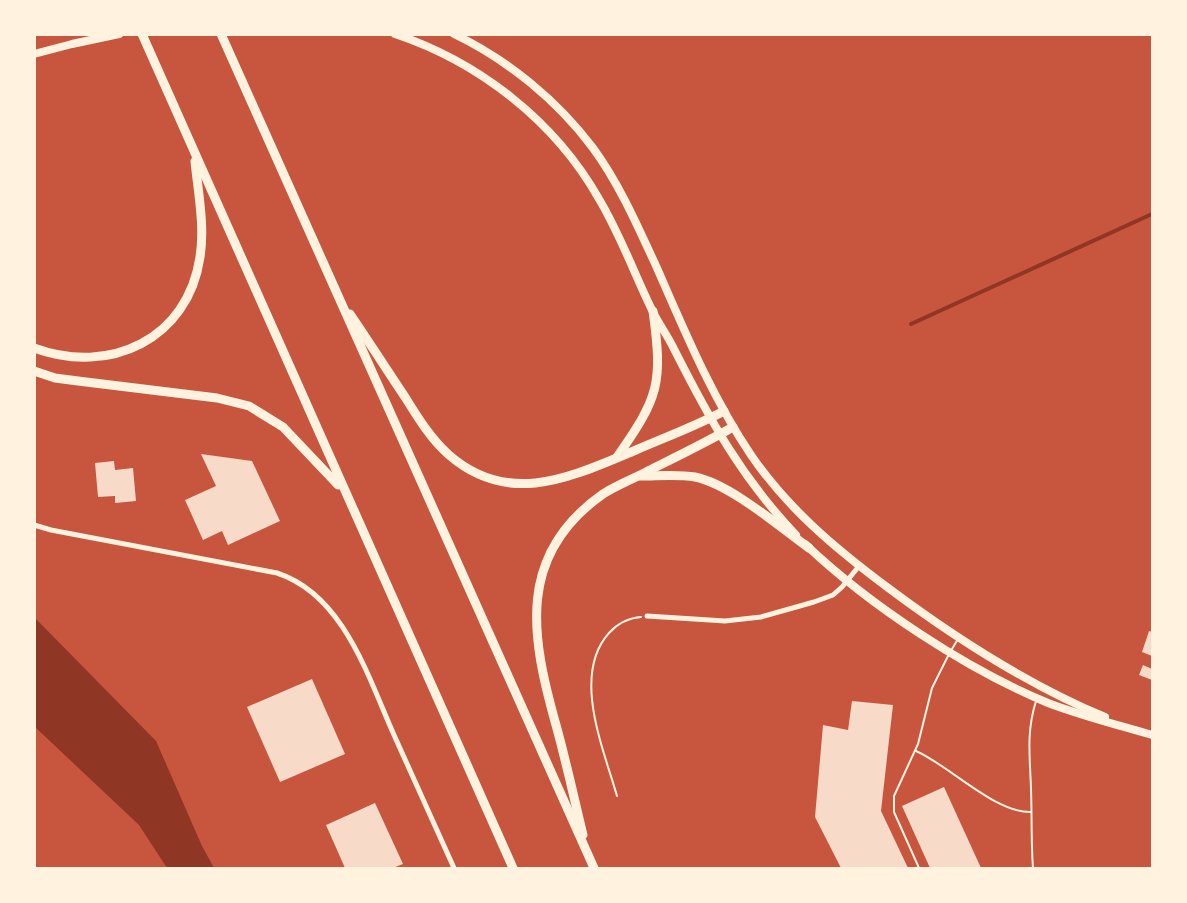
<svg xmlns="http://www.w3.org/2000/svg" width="1187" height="903" font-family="Rubik,sans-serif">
	<rect width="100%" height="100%" fill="#c8553d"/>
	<polygon fill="#8f3625" points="35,618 156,741 202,846 214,868 167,868 139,825 35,727"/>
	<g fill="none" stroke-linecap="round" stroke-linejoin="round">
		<polyline stroke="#8f3625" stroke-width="4" points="911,324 1152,214"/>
	</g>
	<g fill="#f7dbc8">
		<polygon points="201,454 252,461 280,521 228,545 222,531 203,540 185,500 216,486"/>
		<polygon points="114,461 115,470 133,468 136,501 115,503 115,496 98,497 95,463"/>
		<polygon points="1149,631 1152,632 1152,656 1142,652"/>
		<polygon points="1143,665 1152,669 1152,680 1139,675"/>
		<polygon points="312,679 345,754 280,782 247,707"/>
		<polygon points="852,701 893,705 881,811 908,868 841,868 815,817 823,725 848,730"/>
		<polygon points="944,787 981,868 930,868 902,806"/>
		<polygon points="375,803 403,864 393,868 345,868 326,825"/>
	</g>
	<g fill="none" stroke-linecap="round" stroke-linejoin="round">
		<path stroke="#fff3e0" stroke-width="2" d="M617,796C604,750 571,675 609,633C617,624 629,618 641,617"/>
		<g stroke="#fff3e0" stroke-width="2">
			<polyline points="952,649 958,639"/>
			<path d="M916,751C950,766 995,813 1031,812"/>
			<polyline points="919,868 894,812 894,796 918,744 932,688 949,654"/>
			<path d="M1033,868C1031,842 1032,816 1031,789C1030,757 1026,733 1036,701"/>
		</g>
		<g stroke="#fff3e0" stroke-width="5">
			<path d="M34,525L51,530L277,573C344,595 368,677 394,735C414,779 434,824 454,868"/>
			<polyline points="647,616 725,621 761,617 814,602 833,595 842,587 859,566"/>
		</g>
		<g stroke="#fff3e0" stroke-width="8">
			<path d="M395,34C479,62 555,121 599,199C620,234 634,273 652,310C658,323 668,336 674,349C710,420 741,477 796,535"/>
			<path d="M454,34C508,60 557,100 593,148C620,185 638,227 657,268C685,332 712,397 751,455C787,508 836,549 887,587C955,638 1026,684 1105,717"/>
			<polyline points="34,54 72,44 119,34"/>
			<path d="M805,544C869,605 966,669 1048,703C1082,716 1118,725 1152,735"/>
		</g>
		<g stroke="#fff3e0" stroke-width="9">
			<polyline points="142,34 513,868"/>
			<polyline points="221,34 594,868"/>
			<path d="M350,314C369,342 387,370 405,397C418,418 431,439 449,455C510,508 573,476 636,450C666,437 696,426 724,411"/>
			<path d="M34,348C110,376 188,339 200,257C205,226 198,192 195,161"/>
			<polyline points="34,371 55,378 78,381 217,398 249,406 283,427 338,485"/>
			<path d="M617,457C659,397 663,384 653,311"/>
			<path d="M640,476C658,476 678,474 695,477C730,484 780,527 809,548"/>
			<path d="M583,835C574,798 566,761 556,725C531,636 516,555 603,494C617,485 633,479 648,471C676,457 705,443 733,427"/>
		</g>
	</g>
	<rect width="1187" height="903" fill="none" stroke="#fff3e0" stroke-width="72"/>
</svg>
